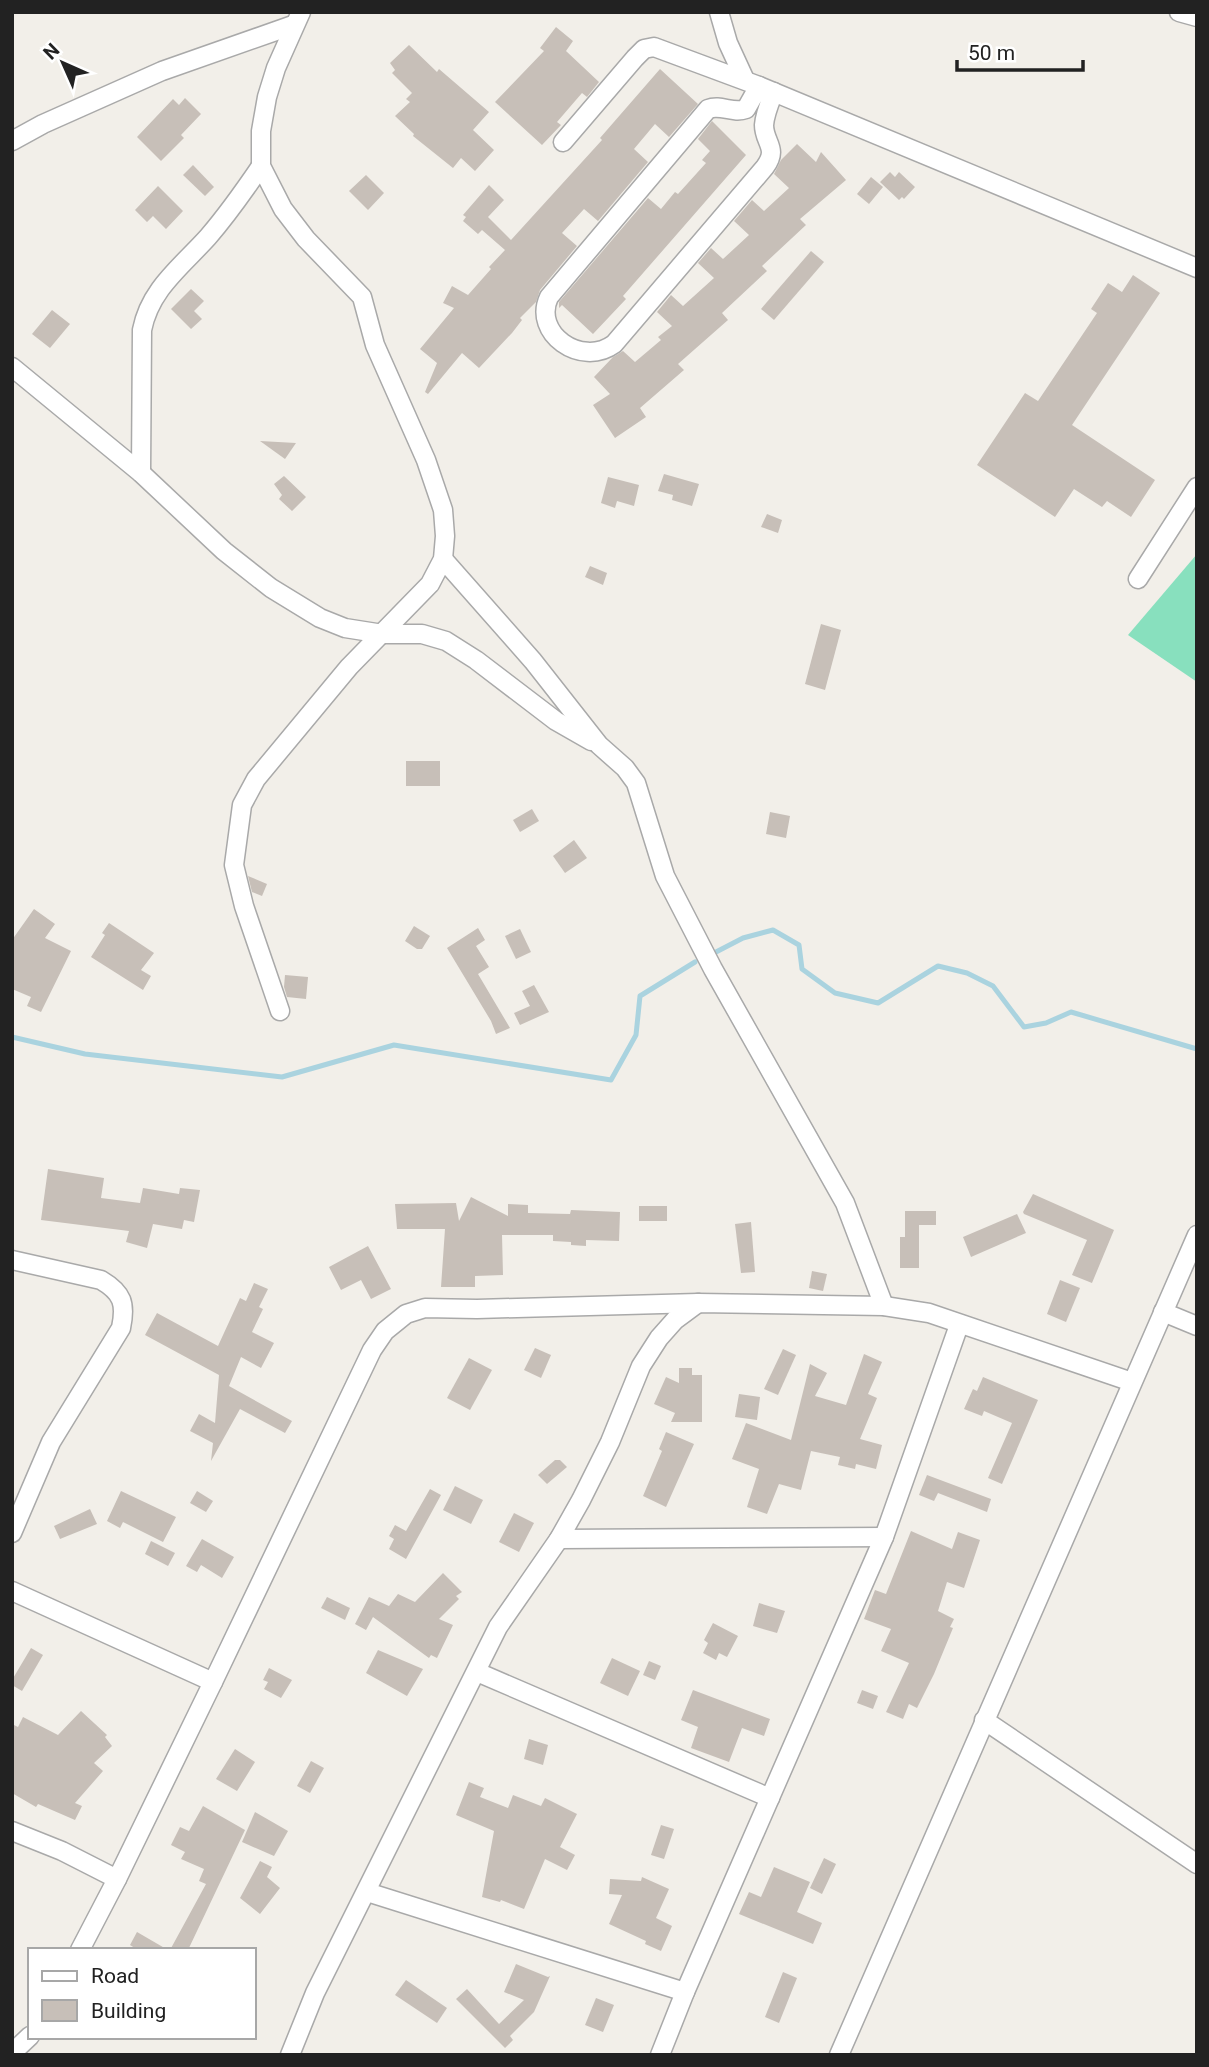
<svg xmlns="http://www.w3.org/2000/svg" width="1209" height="2067" font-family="Roboto,sans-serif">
	<rect width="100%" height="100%" fill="#f2efe9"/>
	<polygon fill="#88e0be" points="1197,554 1197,682 1128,635"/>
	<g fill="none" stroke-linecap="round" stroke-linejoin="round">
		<g stroke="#aad3df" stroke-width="5">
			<polyline points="716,952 743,938 773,930 799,945 802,969 835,993 878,1003 938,966 967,973 993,986 1024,1027 1046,1023 1071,1012 1197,1049"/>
			<polyline points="12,1037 85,1054 282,1077 394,1045 611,1080 636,1035 640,996 695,962"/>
		</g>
	</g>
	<g fill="#c7bfb8">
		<polygon points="556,27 573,41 566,51 599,82 587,97 582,93 557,122 561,125 542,145 495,102 544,51 540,48"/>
		<polygon points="409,45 437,72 439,69 489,112 473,130 494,150 475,171 461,158 453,168 413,136 414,134 395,116 410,102 406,99 412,93 392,73 395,70 390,63"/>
		<polygon points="660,69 698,104 669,137 655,124 634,149 648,162 598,221 584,209 562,233 577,246 540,290 536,302 520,318 522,320 512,333 479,368 462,353 428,394 425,392 437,363 420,349 454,308 443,303 452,286 468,295 491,269 489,267 505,250 482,230 478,234 463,221 466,217 463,215 489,185 504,200 488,217 511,240 602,140 600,138"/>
		<polygon points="185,98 201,114 181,135 184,138 161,161 137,137 173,99 179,105"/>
		<polygon points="712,121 746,155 623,296 626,299 593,334 562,305 559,308 559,302 648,198 661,209 675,192 678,194 706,163 702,160 710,151 698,139"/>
		<polygon points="797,144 816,162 821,152 846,180 800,219 806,225 762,266 767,271 722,313 728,320 678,364 684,370 640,408 646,417 615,438 593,405 610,394 594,377 613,357 623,351 635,362 661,340 658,337 672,326 657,312 671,295 683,306 714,278 698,263 711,248 723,259 749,235 734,221 752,200 764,211 789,188 774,174 781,160"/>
		<polygon points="193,165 214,187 205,196 183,175"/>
		<polygon points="890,172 895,177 899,172 915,187 904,199 902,197 899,200 880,182"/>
		<polygon points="366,175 384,193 368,210 349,191"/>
		<polygon points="871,177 883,187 869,204 857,194"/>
		<polygon points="158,186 183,211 166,229 153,216 147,222 135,210"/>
		<polygon points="811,251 824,262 774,320 761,309"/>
		<polygon points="1133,275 1160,293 1072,425 1155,480 1131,517 1107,501 1102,507 1074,489 1055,517 977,465 1025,393 1038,401 1097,313 1091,309 1108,283 1122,292"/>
		<polygon points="191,289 204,301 194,311 202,319 191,329 171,309"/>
		<polygon points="52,310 70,324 50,348 32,334"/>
		<polygon points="260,441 296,443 285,459"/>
		<polygon points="664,474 699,484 692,506 672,500 673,495 658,491"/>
		<polygon points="284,476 306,497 292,511 279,499 282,495 274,484"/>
		<polygon points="608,477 639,485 634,506 617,501 615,508 601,503"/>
		<polygon points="767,514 782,520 778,533 761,527"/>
		<polygon points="590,566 607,573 603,585 585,577"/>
		<polygon points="821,624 841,630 825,690 805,684"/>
		<rect x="406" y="761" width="34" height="25"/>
		<polygon points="532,809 539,821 520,832 513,820"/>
		<polygon points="770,812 790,816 786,838 766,834"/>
		<polygon points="574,840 587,858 565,873 553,856"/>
		<polygon points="248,876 267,884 262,896 252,892"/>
		<polygon points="34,909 55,924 45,938 71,951 41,1012 27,1006 31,997 12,989 12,940"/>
		<polygon points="109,923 154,953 141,970 151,976 143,990 91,957 105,935 102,933"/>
		<polygon points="414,926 430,936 422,949 417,949 405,941"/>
		<polygon points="478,928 485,940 476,946 489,967 478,974 510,1028 496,1034 491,1021 447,948"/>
		<polygon points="520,929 531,952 516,959 505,936"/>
		<polygon points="285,975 308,977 306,999 287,997 284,987"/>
		<polygon points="534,985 549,1012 520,1025 514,1013 530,1006 522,991"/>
		<polygon points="48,1169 104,1178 101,1198 140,1203 143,1188 179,1194 180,1188 200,1190 194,1222 184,1220 182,1229 153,1224 147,1248 126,1242 129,1231 41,1220"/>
		<polygon points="1033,1194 1114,1230 1092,1283 1072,1275 1087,1240 1024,1214 1023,1212"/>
		<polygon points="471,1197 508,1216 508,1204 528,1205 528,1213 570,1214 571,1210 620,1212 619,1241 586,1240 586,1246 571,1245 571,1242 553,1241 553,1235 502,1235 503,1275 475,1276 475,1287 441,1287 445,1229 397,1229 395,1204 456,1203 459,1221"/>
		<rect x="639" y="1206" width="28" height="15"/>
		<polygon points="905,1211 936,1211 936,1225 919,1225 919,1268 900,1268 900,1237 905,1237"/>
		<polygon points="1017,1214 1026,1233 971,1257 963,1237"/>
		<polygon points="751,1222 755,1272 741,1273 735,1224"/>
		<polygon points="368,1246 391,1289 371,1299 361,1280 341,1290 329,1267"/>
		<polygon points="812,1271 827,1274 823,1291 809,1288"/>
		<polygon points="1060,1280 1080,1288 1066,1322 1047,1314"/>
		<polygon points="254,1283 268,1289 259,1307 263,1309 252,1332 274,1343 261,1368 241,1357 229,1386 292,1421 285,1433 240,1409 211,1461 213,1443 190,1431 199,1414 215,1423 219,1375 145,1335 157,1313 218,1346 240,1298 246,1301"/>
		<polygon points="535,1348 551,1355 541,1378 524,1370"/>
		<polygon points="783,1349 796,1355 778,1395 764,1389"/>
		<polygon points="864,1354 882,1362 868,1394 877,1398 860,1439 882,1445 876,1469 856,1464 855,1469 838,1465 840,1457 811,1451 801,1490 779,1484 767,1514 747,1507 759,1469 732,1459 746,1423 791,1440 810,1364 827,1373 815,1396 846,1405"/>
		<polygon points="469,1358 492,1370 470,1410 447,1398"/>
		<polygon points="679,1368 692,1368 692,1375 702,1375 702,1422 671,1422 675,1413 654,1404 666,1377 679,1383"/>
		<polygon points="983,1377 1038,1400 1002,1484 988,1478 1012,1423 984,1411 982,1416 964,1409 973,1389 977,1391"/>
		<polygon points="739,1394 760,1397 757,1420 735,1417"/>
		<polygon points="666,1432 694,1444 666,1507 643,1496 662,1451 659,1449"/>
		<polygon points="555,1460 560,1460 567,1467 547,1484 538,1475"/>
		<polygon points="927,1475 991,1499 987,1512 938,1493 934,1501 919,1495"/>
		<polygon points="455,1486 483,1500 471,1524 443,1510"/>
		<polygon points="430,1489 441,1495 406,1559 389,1549 394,1539 389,1536 395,1525 406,1531"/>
		<polygon points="121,1491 176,1517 163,1542 123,1522 120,1528 107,1521"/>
		<polygon points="197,1491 213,1501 206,1512 190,1503"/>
		<polygon points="90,1509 97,1524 60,1539 54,1526"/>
		<polygon points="514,1513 534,1523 519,1552 499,1542"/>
		<polygon points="911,1531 952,1549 958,1532 980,1540 964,1588 947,1582 938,1611 954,1619 950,1627 953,1628 934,1674 917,1708 909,1704 903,1719 886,1712 909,1663 881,1651 891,1629 864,1619 875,1590 886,1594"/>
		<polygon points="202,1539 234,1557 222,1578 201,1565 197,1572 186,1566"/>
		<polygon points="151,1541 175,1553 168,1566 145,1554"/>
		<polygon points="443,1573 462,1592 456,1596 459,1599 439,1619 453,1625 437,1658 431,1655 429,1658 373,1617 366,1630 355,1624 369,1597 389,1606 398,1594 415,1602"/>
		<polygon points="327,1597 350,1608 345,1620 321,1608"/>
		<polygon points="759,1603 785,1611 777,1633 753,1626"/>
		<polygon points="713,1623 738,1636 727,1657 719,1653 716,1660 703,1653 708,1643 704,1640"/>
		<polygon points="31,1648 43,1655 22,1691 12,1685 12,1680"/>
		<polygon points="378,1650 423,1669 407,1696 366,1673"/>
		<polygon points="612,1658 640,1671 628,1696 600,1683"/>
		<polygon points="649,1661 661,1666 655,1680 643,1675"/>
		<polygon points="269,1668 292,1680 281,1698 264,1689 268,1682 263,1680"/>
		<polygon points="693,1690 770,1719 764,1736 742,1728 729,1762 691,1748 698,1727 681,1720"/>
		<polygon points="862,1690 878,1696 873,1709 857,1703"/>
		<polygon points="81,1711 107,1735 105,1737 112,1746 94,1763 103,1771 75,1803 82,1806 75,1820 38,1804 36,1807 12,1793 12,1724 18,1727 23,1717 58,1735"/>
		<polygon points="529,1739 548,1745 543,1765 524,1759"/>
		<polygon points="235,1749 255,1762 237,1791 216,1779"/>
		<polygon points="311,1761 324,1768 310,1793 297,1786"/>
		<polygon points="469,1782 484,1788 480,1797 508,1808 513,1795 541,1806 545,1798 577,1814 560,1847 575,1855 567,1870 545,1859 524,1909 501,1900 500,1902 482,1897 494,1831 456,1815"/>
		<polygon points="203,1806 245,1830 188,1950 170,1950 206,1884 199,1881 204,1869 181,1859 185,1852 171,1845 180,1827 189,1831"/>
		<polygon points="255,1812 288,1831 274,1856 242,1842"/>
		<polygon points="661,1825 674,1829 664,1859 651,1855"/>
		<polygon points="824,1858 836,1864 822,1894 810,1888"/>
		<polygon points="260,1861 272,1867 267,1877 280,1888 260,1914 240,1898"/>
		<polygon points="774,1867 810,1882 797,1912 822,1923 813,1944 739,1914 749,1892 761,1897"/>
		<polygon points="642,1877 669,1889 656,1918 672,1926 661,1951 645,1944 646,1941 609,1924 622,1895 609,1894 610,1879 641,1881"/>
		<polygon points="137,1932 168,1950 138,1950 130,1945"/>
		<polygon points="516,1964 548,1977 550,1976 534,2012 510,2036 513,2040 505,2048 456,1999 467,1989 499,2024 524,2000 504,1992"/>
		<polygon points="783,1972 797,1978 779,2023 765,2017"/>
		<polygon points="406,1980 447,2008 437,2023 395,1995"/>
		<polygon points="596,1998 614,2005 603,2032 585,2025"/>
	</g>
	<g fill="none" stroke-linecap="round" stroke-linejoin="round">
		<defs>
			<g id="minor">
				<polyline points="719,12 728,43 745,80"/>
				<polyline points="1179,12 1197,17"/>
				<path d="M759,86L746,109C733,114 721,104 708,109L549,297C532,333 581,368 614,344L765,167C779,148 764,143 764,125C765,113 770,102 774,92"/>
				<polyline points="12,141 43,124 162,71 293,25"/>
				<polyline points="563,142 635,58 644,49 654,47 759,86 1197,268"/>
				<polyline points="12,367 141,473 224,551 271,588 320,618 345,628 383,634 422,634 446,641 476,660 556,721 591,741"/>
				<path d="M141,473L142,330C150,289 181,267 208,237C227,215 244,191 261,166"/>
				<polyline points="443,559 533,661 599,745 625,768 636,783 665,876 713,969 845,1203 884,1306"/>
				<polyline points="1138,579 1197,487"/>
				<polyline points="280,1011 244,906 234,865 242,805 256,779 349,667 430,584 443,559 445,536 443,510 426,460 375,345 362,297 306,239 283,209 261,166 261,131 267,97 276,68 301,12"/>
				<path d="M12,1260L101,1280C123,1293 126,1304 121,1328L51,1442L12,1533"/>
				<polyline points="1163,1312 1197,1326"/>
				<polyline points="559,1539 884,1537"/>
				<polyline points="12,1591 213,1682"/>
				<polyline points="477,1672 770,1798"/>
				<polyline points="984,1720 1197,1864"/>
				<polyline points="12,1831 62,1851 117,1879"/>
				<polyline points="367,1892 685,1992"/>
				<polyline points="80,1950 117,1879 213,1682 372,1350 385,1331 406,1314 425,1308 477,1309 698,1303 884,1306 929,1313 1132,1382"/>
				<polyline points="12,2053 30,2036"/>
				<polyline points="290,2055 315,1993 498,1627 559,1539 581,1500 610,1442 641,1366 659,1338 675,1320 698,1303"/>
				<polyline points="660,2055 685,1992 884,1537 959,1325"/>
				<polyline points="839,2055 1197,1235"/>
			</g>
		</defs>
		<use href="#minor" stroke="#a9a9a9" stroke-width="21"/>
		<use href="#minor" stroke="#fff" stroke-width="18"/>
	</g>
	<rect width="1209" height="2067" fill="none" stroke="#222222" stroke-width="28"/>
	<rect x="28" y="1948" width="228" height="91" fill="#ffffff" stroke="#a7a7a7" stroke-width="2"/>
	<rect x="42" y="1971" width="35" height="10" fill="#ffffff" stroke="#a7a7a7" stroke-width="2"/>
	<text x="91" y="1983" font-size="21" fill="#222222">Road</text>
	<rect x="42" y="2000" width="35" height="21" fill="#c7bfb8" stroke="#a7a7a7" stroke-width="2"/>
	<text x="91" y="2018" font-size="21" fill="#222222">Building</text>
	<g transform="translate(63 63) rotate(315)" stroke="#ffffff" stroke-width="5" paint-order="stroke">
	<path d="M0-5L12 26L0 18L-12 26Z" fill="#222222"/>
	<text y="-10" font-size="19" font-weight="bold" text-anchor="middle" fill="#222222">N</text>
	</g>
	<path d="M957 60v10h126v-10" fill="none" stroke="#222222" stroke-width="3.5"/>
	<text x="968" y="60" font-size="21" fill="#222222" stroke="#ffffff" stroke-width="5" paint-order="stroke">50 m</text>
</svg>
